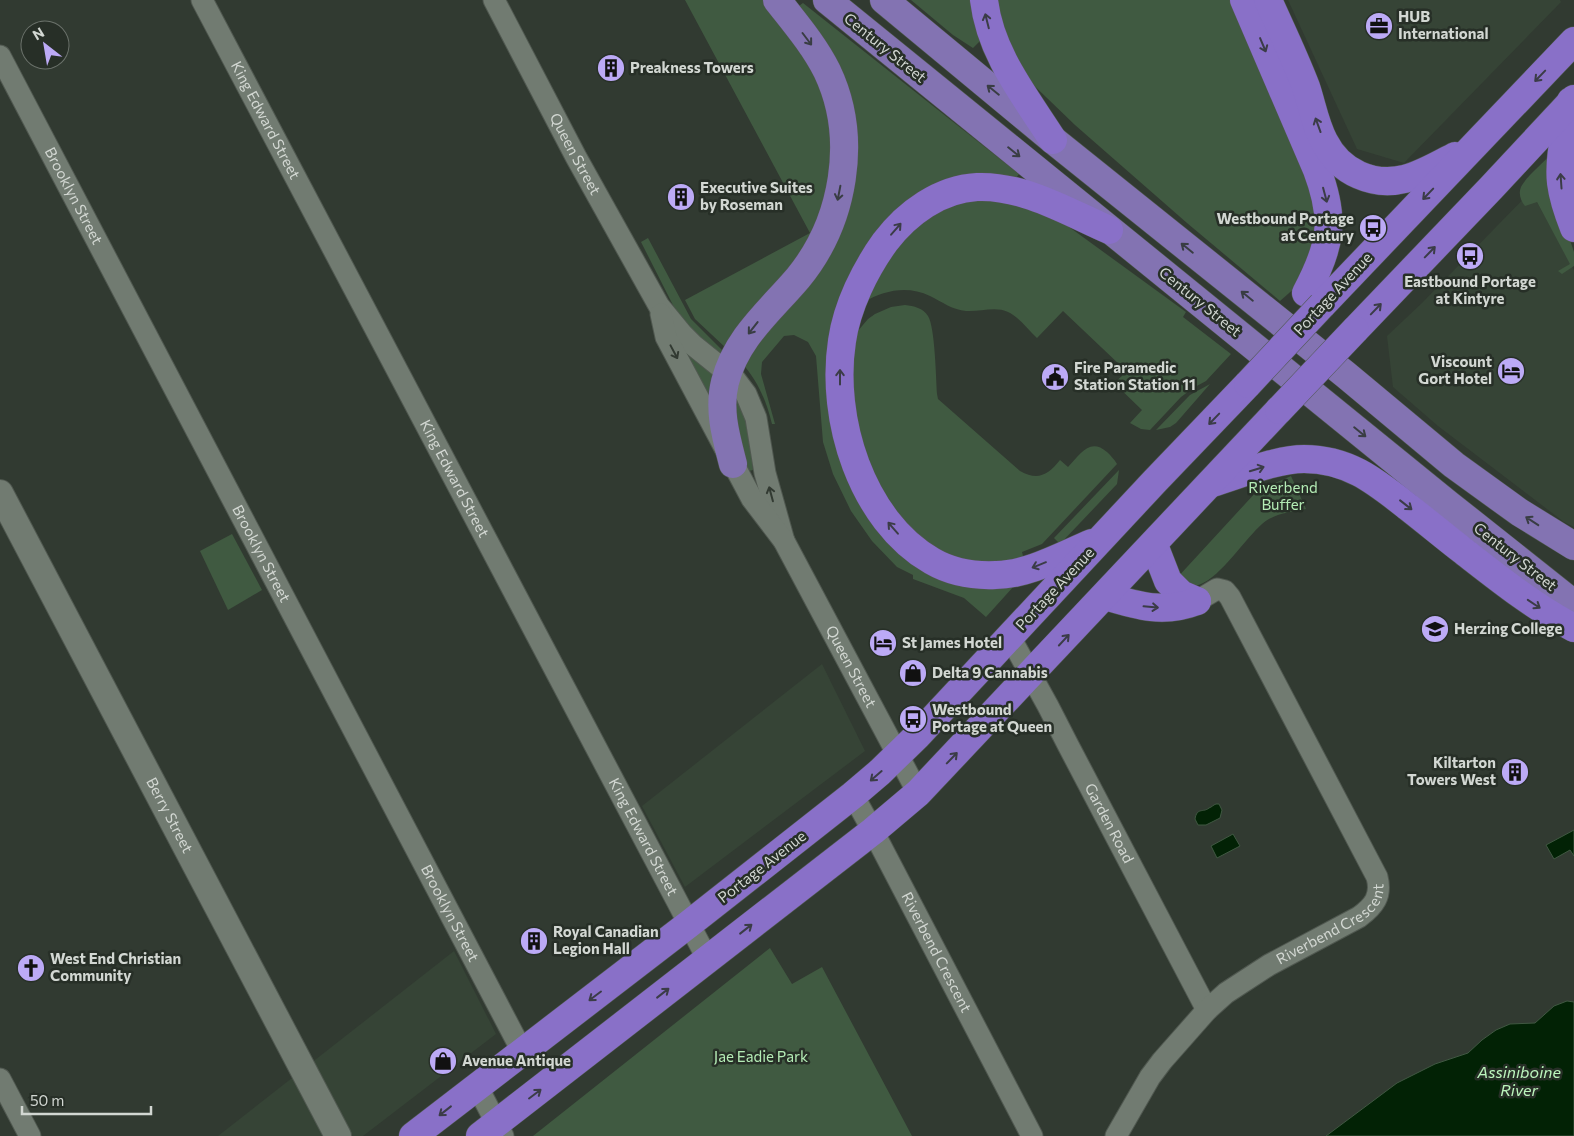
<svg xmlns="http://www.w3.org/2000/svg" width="1574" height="1136" font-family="Commissioner,sans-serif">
	<rect width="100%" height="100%" fill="#313a31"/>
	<g fill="#364436">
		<polygon points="1288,0 1560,0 1561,2 1404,163 1357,149"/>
		<polygon points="1531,191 1574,270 1574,527 1564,522 1438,426 1393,387 1387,336 1422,303"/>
		<polygon points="822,664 865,751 685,887 642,806"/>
		<polygon points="454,951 496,1034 363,1136 218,1136"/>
	</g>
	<g fill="#405a41">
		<polygon points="685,0 768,0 823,81 835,170 814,242 727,349 695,319 685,300 810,233"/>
		<polygon points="911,0 976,0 980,41 973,48 953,35"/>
		<polygon points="995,0 1233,0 1324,219 1297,286 1280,301 1187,223 1075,125 1019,71"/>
		<path d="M803,3L1019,174L1013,182L935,188L835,336L879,524L1014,586L986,617L964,598L913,579V575L897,567L872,541L851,511L833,474L823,442L816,356L808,342L794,335L784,336L762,362L761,374L775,424H772C766,400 758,381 741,362L851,173L796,8Z"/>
		<path d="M1551,154L1568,234L1574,252V266L1562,274L1558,271L1570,264L1537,202L1525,206C1521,201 1518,194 1521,187C1525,178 1544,162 1551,154Z"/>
		<path d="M983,194L1054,216L1186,312L1183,317L1231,354L1206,381L1193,388L1181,397L1150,430L1141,429L1130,423L1142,410L1114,383L1122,376L1121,366L1063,311L1037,338C1028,330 1019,317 1008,312C996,306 979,312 966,311C953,310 942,302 930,296C908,285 884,290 864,302L870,281L920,216Z"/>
		<polygon points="648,238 691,319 726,354 724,357 702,342 676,311 641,242"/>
		<path d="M905,305C914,306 923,308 928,316C935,327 936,378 937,394L938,399L1020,471C1038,481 1048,475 1060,460L1068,467C1080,454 1090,437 1107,452C1111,456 1114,459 1117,464L1042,544L1022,552L1024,560L963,563L918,541L869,474L848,383L857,332L868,319L875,314L891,307Z"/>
		<polygon points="685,351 714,373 713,410"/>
		<polygon points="1210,384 1176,423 1170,427 1156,430 1190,395"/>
		<polygon points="736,394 748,423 753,470 749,471 742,457 732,423"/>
		<polygon points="1119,470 1117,484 1060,544 1054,538"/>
		<path d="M1291,476L1306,509C1291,512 1275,513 1262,524C1246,538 1220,577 1201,584C1192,588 1184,584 1176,579L1257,491Z"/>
		<polygon points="232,534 262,590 228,610 200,551"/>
		<polygon points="770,948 792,984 822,967 912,1136 533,1136"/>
	</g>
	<g fill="#022205" stroke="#405842">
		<path d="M1216,804H1219L1222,810L1220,818L1206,825H1198L1195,819C1197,807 1203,813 1209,808C1212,807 1213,805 1216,804Z"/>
		<polygon points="1574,830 1574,856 1570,850 1554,859 1546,845"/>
		<polygon points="1233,834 1240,846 1217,858 1211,846"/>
		<polygon points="1567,1001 1574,1002 1574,1136 1326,1136 1397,1083 1435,1064 1468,1053 1482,1040 1496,1030 1510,1024 1535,1023 1554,1006"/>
	</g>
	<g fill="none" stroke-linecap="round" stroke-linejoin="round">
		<defs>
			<g id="minor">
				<path id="s1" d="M202,0L707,958"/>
				<path id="s2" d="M494,0L576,157L659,306L682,334L693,345L734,378L746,394L756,418L765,473L784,541"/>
				<path id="s3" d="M0,56L522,1051"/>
				<path id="s4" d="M661,314L666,337L752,499L784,541L918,793"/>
				<path id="s5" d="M1010,637L1048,706L1068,745L1207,1010"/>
				<path id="s6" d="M853,795L873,831L1032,1136"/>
				<polyline points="0,1079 30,1136"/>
				<polyline points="477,1086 503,1136"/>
				<path id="s7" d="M1116,1136L1150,1077L1162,1061L1207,1010L1226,993L1269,965L1359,917C1374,906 1382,896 1377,877L1230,597L1225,591L1217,589L1197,601"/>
			</g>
			<g id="tertiary">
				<path id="s8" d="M0,493L338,1136"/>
			</g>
			<g id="primary">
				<polyline points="827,0 1448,504 1574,604"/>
				<polyline points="884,0 1053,140 1346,375 1454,465 1519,512 1574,546"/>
				<path d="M733,464C726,437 718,410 725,382C736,338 770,311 798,278C844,222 859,138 827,71C814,45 795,23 777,0"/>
			</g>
			<g id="trunk">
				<path d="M984,0C990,53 1025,96 1053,140"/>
				<path d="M1244,0L1317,170C1336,220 1331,246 1306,293"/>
				<path d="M1268,0C1281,29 1295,58 1306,87C1312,105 1315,124 1324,141C1332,157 1343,168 1359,175C1395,191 1423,173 1455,156"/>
				<path d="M1571,101C1567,128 1558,156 1561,183C1563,199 1568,213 1574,228"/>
				<polyline points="1322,305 1574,41"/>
				<polyline points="1355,330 1491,188 1574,99"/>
				<path d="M1212,483C1239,475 1276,459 1304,459C1348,459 1375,481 1408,507C1426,521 1444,536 1462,550C1498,578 1534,607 1574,628"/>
				<path d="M1092,543C1063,555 1028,575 996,575C974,576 951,572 932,561C861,520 830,418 842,341C847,306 865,270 885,242C907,213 940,189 977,187C1023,185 1068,212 1109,230"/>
				<polyline points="1154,545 1168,581 1181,594 1197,601"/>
				<path d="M1105,596C1138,606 1164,614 1197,601"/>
				<polyline points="413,1136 689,924 853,795 880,772 917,736 1155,481 1248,384"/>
				<polyline points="480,1136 873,831 918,793 1279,410"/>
			</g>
		</defs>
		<use href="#minor" stroke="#505850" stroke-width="23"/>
		<use href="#tertiary" stroke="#505850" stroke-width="28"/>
		<use href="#primary" stroke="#505850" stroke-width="29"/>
		<use href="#trunk" stroke="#505850" stroke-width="29"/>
		<use href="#minor" stroke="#717b71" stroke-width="21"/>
		<use href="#tertiary" stroke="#717b71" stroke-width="26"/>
		<use href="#primary" stroke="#8373b2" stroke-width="28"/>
		<use href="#trunk" stroke="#8970c8" stroke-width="28"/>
		<defs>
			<g id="trunk-bridge">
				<polyline points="1248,384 1322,305"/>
				<polyline points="1279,410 1355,330"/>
			</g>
		</defs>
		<use href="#trunk-bridge" stroke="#505850" stroke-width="29" stroke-linecap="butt"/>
		<use href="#trunk-bridge" stroke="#8970c8" stroke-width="28"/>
	</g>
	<defs><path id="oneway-shaft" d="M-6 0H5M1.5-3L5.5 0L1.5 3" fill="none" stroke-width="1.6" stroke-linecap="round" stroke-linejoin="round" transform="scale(1.25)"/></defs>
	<g stroke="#3b3c47">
		<use href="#oneway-shaft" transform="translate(987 21) rotate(-104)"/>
		<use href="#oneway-shaft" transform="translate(1263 45) rotate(67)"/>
		<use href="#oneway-shaft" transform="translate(1540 76) rotate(134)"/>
		<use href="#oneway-shaft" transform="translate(1318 125) rotate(-110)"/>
		<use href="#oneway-shaft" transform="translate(1561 181) rotate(-94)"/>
		<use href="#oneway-shaft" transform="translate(1428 194) rotate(134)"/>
		<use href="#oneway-shaft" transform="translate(1325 195) rotate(75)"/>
		<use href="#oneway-shaft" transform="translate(896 229) rotate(-49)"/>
		<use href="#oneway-shaft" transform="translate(1430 252) rotate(-46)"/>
		<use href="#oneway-shaft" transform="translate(1376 309) rotate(-46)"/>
		<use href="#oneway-shaft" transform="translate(840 377) rotate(-90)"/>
		<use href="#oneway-shaft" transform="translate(1214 419) rotate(134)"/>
		<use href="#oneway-shaft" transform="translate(1257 469) rotate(-17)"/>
		<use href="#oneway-shaft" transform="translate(1406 505) rotate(38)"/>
		<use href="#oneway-shaft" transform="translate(893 528) rotate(-131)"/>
		<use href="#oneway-shaft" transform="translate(1039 565) rotate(158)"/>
		<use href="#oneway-shaft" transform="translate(1534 604) rotate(34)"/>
		<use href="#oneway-shaft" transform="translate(1151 607) rotate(5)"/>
		<use href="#oneway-shaft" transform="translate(1064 640) rotate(-47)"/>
		<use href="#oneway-shaft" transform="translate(952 758) rotate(-46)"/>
		<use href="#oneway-shaft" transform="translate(876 776) rotate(139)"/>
		<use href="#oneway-shaft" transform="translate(746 929) rotate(-38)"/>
		<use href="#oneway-shaft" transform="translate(663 993) rotate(-38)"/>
		<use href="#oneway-shaft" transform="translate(595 996) rotate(143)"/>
		<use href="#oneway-shaft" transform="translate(535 1094) rotate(-37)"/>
		<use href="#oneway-shaft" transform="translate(445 1111) rotate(142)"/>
	</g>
	<g stroke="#393d43">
		<use href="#oneway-shaft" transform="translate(807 39) rotate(53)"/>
		<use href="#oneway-shaft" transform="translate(993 90) rotate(-141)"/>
		<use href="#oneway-shaft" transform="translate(1014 152) rotate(39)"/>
		<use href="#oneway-shaft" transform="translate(839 193) rotate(101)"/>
		<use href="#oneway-shaft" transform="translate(1187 248) rotate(-141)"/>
		<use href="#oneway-shaft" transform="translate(1247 296) rotate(-141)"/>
		<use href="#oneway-shaft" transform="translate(753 328) rotate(128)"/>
		<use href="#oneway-shaft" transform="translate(1360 432) rotate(39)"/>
		<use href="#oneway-shaft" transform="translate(1532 521) rotate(-147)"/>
	</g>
	<g stroke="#323a32">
		<use href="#oneway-shaft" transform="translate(674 352) rotate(62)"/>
		<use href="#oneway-shaft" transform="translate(771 494) rotate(-105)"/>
	</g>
	<defs>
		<symbol id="office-disc" viewBox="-11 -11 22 22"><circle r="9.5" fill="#bcaaf6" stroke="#272f27"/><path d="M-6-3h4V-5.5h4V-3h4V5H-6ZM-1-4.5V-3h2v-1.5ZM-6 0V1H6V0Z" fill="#111"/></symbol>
		<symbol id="building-disc" viewBox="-11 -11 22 22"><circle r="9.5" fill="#bcaaf6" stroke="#272f27"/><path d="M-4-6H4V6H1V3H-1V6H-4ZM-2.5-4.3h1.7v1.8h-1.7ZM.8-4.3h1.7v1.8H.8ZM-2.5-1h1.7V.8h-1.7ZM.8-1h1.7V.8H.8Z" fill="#111"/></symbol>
		<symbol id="bus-disc" viewBox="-11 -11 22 22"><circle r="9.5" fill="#bcaaf6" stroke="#272f27"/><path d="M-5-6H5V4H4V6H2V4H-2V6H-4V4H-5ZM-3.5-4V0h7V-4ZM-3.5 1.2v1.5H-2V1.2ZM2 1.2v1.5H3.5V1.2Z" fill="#111"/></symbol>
		<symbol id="hotel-disc" viewBox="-11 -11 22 22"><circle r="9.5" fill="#bcaaf6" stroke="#272f27"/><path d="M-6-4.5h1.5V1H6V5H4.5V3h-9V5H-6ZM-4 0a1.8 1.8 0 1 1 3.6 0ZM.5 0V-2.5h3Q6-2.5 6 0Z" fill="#111"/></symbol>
		<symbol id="civic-disc" viewBox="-11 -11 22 22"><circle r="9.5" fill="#bcaaf6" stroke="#272f27"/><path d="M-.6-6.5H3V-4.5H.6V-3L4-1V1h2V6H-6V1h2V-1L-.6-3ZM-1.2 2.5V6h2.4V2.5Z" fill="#111"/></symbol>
		<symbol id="university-disc" viewBox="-11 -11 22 22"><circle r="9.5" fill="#bcaaf6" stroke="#272f27"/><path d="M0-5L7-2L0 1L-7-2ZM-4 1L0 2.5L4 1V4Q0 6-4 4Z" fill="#111"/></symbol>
		<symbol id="shop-disc" viewBox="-11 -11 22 22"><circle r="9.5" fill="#bcaaf6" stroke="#272f27"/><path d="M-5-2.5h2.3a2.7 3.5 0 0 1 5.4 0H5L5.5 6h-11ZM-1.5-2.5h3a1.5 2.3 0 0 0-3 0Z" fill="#111"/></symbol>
		<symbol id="church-disc" viewBox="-11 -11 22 22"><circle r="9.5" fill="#bcaaf6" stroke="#272f27"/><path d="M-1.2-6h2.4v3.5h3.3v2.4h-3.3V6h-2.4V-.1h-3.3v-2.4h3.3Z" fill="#111"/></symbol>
	</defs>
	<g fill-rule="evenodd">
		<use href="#office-disc" x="1363" y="10" width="32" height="32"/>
		<use href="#building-disc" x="595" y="52" width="32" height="32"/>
		<use href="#building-disc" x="665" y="181" width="32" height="32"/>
		<use href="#bus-disc" x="1357" y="212" width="32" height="32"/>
		<use href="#bus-disc" x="1454" y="240" width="32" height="32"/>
		<use href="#hotel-disc" x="1495" y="355" width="32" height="32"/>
		<use href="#civic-disc" x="1039" y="361" width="32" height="32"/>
		<use href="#university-disc" x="1419" y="613" width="32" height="32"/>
		<use href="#hotel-disc" x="867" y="627" width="32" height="32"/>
		<use href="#shop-disc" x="897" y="657" width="32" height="32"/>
		<use href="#bus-disc" x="897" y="703" width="32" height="32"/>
		<use href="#building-disc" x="1499" y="756" width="32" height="32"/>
		<use href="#building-disc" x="518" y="925" width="32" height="32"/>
		<use href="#church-disc" x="15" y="952" width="32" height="32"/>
		<use href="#shop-disc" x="427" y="1045" width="32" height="32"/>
	</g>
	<g text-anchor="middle" stroke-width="5" stroke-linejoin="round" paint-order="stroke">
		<g font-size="15" font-weight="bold" fill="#d2d7d2" stroke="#272f27" text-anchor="start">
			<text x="1398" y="22">HUB<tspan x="1398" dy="17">International</tspan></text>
			<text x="630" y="73">Preakness Towers</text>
			<text x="700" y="193">Executive Suites<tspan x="700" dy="17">by Roseman</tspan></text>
			<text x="1354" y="224" text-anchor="end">Westbound Portage<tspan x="1354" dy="17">at Century</tspan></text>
			<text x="1470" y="287" text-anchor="middle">Eastbound Portage<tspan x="1470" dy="17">at Kintyre</tspan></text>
			<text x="1492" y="367" text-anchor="end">Viscount<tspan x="1492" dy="17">Gort Hotel</tspan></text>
			<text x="1074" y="373">Fire Paramedic<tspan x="1074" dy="17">Station Station 11</tspan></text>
			<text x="1454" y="634">Herzing College</text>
			<text x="902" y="648">St James Hotel</text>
			<text x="932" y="678">Delta 9 Cannabis</text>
			<text x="932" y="715">Westbound<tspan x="932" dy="17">Portage at Queen</tspan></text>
			<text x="1496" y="768" text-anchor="end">Kiltarton<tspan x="1496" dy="17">Towers West</tspan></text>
			<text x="553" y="937">Royal Canadian<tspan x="553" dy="17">Legion Hall</tspan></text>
			<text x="50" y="964">West End Christian<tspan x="50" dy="17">Community</tspan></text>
			<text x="462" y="1066">Avenue Antique</text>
		</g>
		<g font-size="15" fill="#d2d7d2" stroke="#272f27">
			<text transform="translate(885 48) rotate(39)" y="5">Century Street</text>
			<text dy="5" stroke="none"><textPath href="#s1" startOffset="136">King Edward Street</textPath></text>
			<text dy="5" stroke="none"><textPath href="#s2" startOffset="174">Queen Street</textPath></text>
			<text dy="5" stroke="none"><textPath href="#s3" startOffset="158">Brooklyn Street</textPath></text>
			<text transform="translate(1333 294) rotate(-47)" y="5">Portage Avenue</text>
			<text transform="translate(1200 302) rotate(39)" y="5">Century Street</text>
			<text dy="5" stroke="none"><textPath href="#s1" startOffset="541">King Edward Street</textPath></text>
			<text dy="5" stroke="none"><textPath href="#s3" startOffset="562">Brooklyn Street</textPath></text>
			<text transform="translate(1515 557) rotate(38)" y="5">Century Street</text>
			<text transform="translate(1055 589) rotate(-47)" y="5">Portage Avenue</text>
			<text dy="5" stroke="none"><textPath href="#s4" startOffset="402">Queen Street</textPath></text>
			<text dy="5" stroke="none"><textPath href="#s8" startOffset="364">Berry Street</textPath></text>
			<text dy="5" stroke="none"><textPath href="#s5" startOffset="211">Garden Road</textPath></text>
			<text dy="5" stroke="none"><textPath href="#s1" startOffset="946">King Edward Street</textPath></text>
			<text transform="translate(762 867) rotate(-38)" y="5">Portage Avenue</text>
			<text dy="5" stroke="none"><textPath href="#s3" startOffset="968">Brooklyn Street</textPath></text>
			<text dy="5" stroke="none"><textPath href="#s7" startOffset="309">Riverbend Crescent</textPath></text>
			<text dy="5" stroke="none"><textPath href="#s6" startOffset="178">Riverbend Crescent</textPath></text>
		</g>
		<g font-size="15" fill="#b4ecb5" stroke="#272f27">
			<text x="1283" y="493">Riverbend<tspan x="1283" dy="17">Buffer</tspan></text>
			<text x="761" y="1062">Jae Eadie Park</text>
		</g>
		<g font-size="16" font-style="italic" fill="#bcf5bd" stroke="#272f27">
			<text x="1519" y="1078">Assiniboine<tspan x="1519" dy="18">River</tspan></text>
		</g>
	</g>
	<g transform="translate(45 45) rotate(329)"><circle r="24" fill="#272f27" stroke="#6b726b"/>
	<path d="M0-4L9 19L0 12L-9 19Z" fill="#bcaaf6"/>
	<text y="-8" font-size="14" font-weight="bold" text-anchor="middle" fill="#d2d7d2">N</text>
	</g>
	<path d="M22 1106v8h129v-8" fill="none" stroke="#d2d7d2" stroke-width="2.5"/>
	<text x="30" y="1106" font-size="15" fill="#d2d7d2" stroke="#272f27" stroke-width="4" paint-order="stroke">50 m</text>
</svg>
